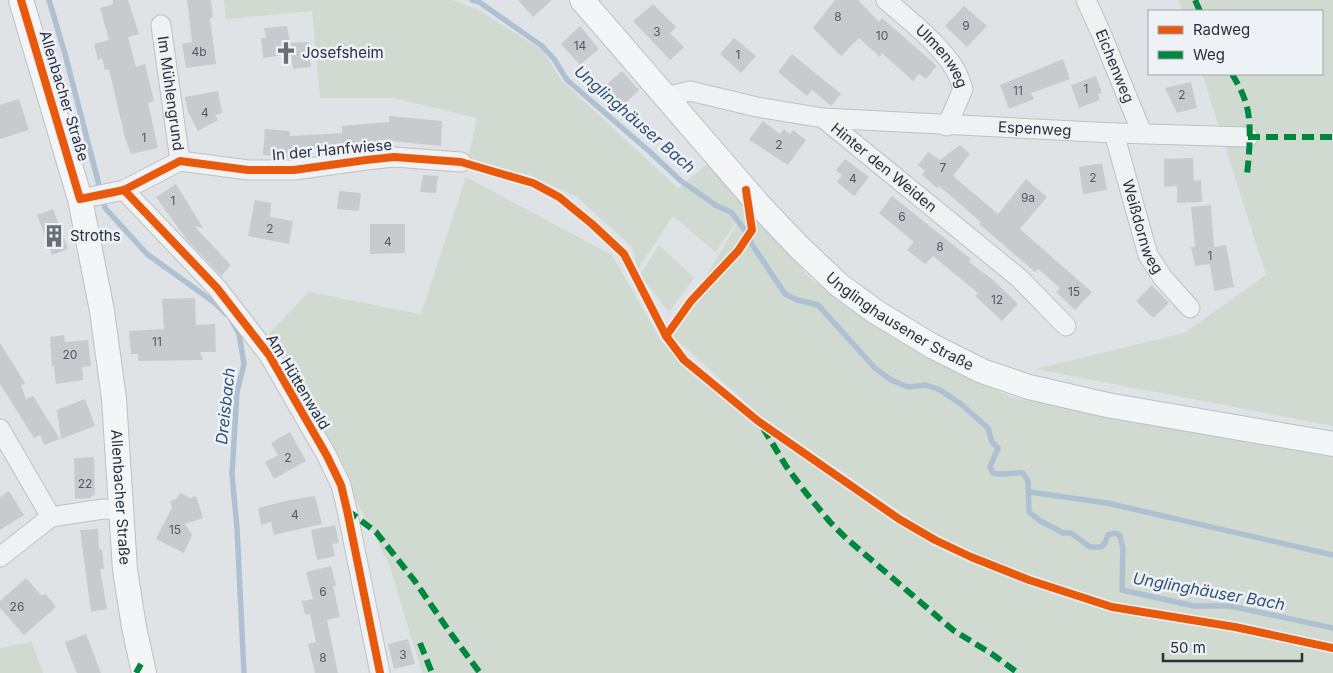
<svg xmlns="http://www.w3.org/2000/svg" width="1333" height="673" font-family="Inter,sans-serif">
	<rect width="100%" height="100%" fill="#e0e3e6"/>
	<g fill="#d1dad1">
		<polygon points="224,0 452,0 477,9 542,50 562,81 678,188 709,163 747,208 811,279 922,355 1011,397 1333,456 1333,673 422,673 389,564 269,333 309,292 421,314 466,177 612,255 662,342 751,423 920,535 925,529 761,416 671,335 743,214 715,252 673,216 638,269 632,247 577,197 531,176 468,158 477,118 393,98 320,98 312,11 226,19"/>
		<polygon points="1179,0 1333,0 1333,426 1035,369 1184,333 1266,275 1202,74 1322,74 1322,11 1182,11"/>
		<polygon points="659,245 694,278 669,312 640,275"/>
		<polygon points="32,642 43,673 0,673 0,648"/>
	</g>
	<g fill="none" stroke-linecap="round" stroke-linejoin="round">
		<g stroke="#aec1d2" stroke-width="5.5">
			<polyline points="49,0 65,54 105,208 147,254 215,303 226,314"/>
			<path d="M472,0L479,2L542,46L554,59L567,80L649,151L681,181L717,206L731,212L744,229L753,246L785,294L797,300L818,305L875,368L891,380L908,387L926,385L940,390L961,404L988,428L992,442L998,448L990,467L993,473C1003,476 1013,472 1023,473L1028,481L1029,512L1039,520L1063,533H1071L1090,547H1101L1105,543L1108,535L1116,533L1120,536L1123,548L1122,590L1194,606H1230L1333,628"/>
			<polyline points="232,321 239,334 244,364 237,392 232,474 237,528 244,673"/>
			<polyline points="1029,492 1107,503 1333,555"/>
		</g>
	</g>
	<g fill="#c8cbce">
		<polygon points="113,0 128,0 139,34 128,37 136,67 145,64 154,101 148,103 158,148 131,154 125,138 109,69 105,70 102,58 98,60 94,44 109,40 100,8 113,4"/>
		<polygon points="187,0 211,0 213,18 210,18 216,64 186,68 182,44 192,42"/>
		<polygon points="518,0 552,0 533,17"/>
		<polygon points="835,0 858,0 879,22 882,18 937,66 926,79 919,74 913,81 882,53 880,57 859,38 841,56 813,28"/>
		<polygon points="653,4 676,27 670,33 684,47 670,60 633,21"/>
		<polygon points="964,6 987,26 967,47 945,26"/>
		<polygon points="287,26 290,43 308,42 311,67 293,69 291,54 263,58 261,38 266,38 264,28"/>
		<polygon points="580,26 599,49 580,65 561,44"/>
		<polygon points="734,38 756,56 741,73 720,54"/>
		<polygon points="792,54 841,94 831,106 812,90 807,96 778,72"/>
		<polygon points="1063,59 1070,79 1031,93 1034,99 1009,109 1000,85"/>
		<polygon points="622,71 639,90 623,106 604,87"/>
		<polygon points="1096,76 1102,93 1098,94 1100,100 1079,108 1071,85"/>
		<polygon points="1191,82 1197,108 1177,113 1165,88"/>
		<polygon points="218,91 222,113 215,115 218,120 198,131 188,112 185,97"/>
		<polygon points="19,99 29,130 0,139 0,105"/>
		<polygon points="389,116 442,121 441,146 380,140 381,144 289,151 288,157 263,155 265,129 290,131 290,136 342,133 342,126 389,122"/>
		<polygon points="763,121 780,134 784,129 790,134 793,130 806,140 788,165 749,140"/>
		<polygon points="960,145 970,154 953,176 998,214 1026,179 1047,197 1020,229 1092,292 1075,310 1056,292 1060,288 1038,269 1035,272 979,224 981,222 939,186 937,188 922,175 925,171 918,165 928,152 940,160"/>
		<polygon points="1193,158 1194,181 1201,180 1202,202 1177,203 1177,186 1164,187 1164,159"/>
		<polygon points="845,159 869,177 854,196 837,182 842,175 836,170"/>
		<polygon points="1102,163 1107,190 1083,194 1079,167"/>
		<polygon points="423,175 438,176 436,193 420,192"/>
		<polygon points="176,184 203,228 194,226 231,265 221,276 187,240 156,197"/>
		<polygon points="339,191 361,193 359,211 337,209"/>
		<polygon points="892,196 971,259 969,262 992,279 1018,304 1002,321 975,296 978,293 933,256 925,264 907,250 914,242 879,213"/>
		<polygon points="255,200 271,203 270,217 293,221 289,244 248,236"/>
		<polygon points="1211,205 1214,247 1226,245 1234,287 1214,291 1210,264 1195,266 1191,247 1195,247 1191,207"/>
		<polygon points="53,209 68,249 52,255 37,215"/>
		<polygon points="370,224 405,224 405,253 370,254"/>
		<polygon points="1152,285 1169,303 1153,318 1136,301"/>
		<polygon points="195,298 196,325 215,324 216,352 200,352 203,360 138,361 138,354 131,354 129,331 164,329 162,299"/>
		<polygon points="64,335 65,342 88,340 91,366 82,367 83,380 56,384 54,366 52,367 50,337"/>
		<polygon points="0,343 25,383 21,386 27,401 26,399 33,396 60,439 44,445 40,435 34,438 0,384"/>
		<polygon points="85,399 95,426 61,439 57,410"/>
		<polygon points="290,432 306,461 274,479 265,462 278,455 271,443"/>
		<polygon points="94,457 95,495 91,496 91,498 75,499 74,458"/>
		<polygon points="9,491 24,515 0,530 0,497"/>
		<polygon points="180,493 190,498 196,496 203,518 185,524 192,535 184,553 156,539 172,508 170,501 177,498"/>
		<polygon points="315,496 322,524 274,535 271,522 261,525 258,508 290,500"/>
		<polygon points="335,525 339,543 332,544 335,556 317,560 311,530"/>
		<polygon points="98,529 99,549 102,549 104,569 100,569 107,609 91,612 80,530"/>
		<polygon points="331,566 336,585 333,586 340,617 327,620 338,673 315,673 308,644 316,642 310,614 305,615 302,601 313,599 306,572"/>
		<polygon points="26,578 42,596 45,593 56,607 24,635 0,608 0,601"/>
		<polygon points="86,634 101,673 77,673 69,654 65,642"/>
		<polygon points="408,639 415,664 394,669 388,644"/>
	</g>
	<g fill="none" stroke-linecap="round" stroke-linejoin="round">
		<defs>
			<g id="minor">
				<path id="s1" d="M886,0C908,19 942,46 956,71C959,77 961,83 963,89L947,126"/>
				<path id="s2" d="M1086,0L1101,33L1142,133"/>
				<path id="s3" d="M161,25L180,161"/>
				<path id="s4" d="M665,97L690,91L757,107L823,118L1019,278L1066,326"/>
				<path id="s5" d="M823,118L1114,133L1248,137"/>
				<path id="s6" d="M1114,133L1148,255L1163,278L1190,308"/>
				<polyline points="124,190 217,288 269,355 327,456 341,485 347,510 380,673"/>
				<polyline points="80,199 124,190 180,161 248,170 294,170 366,160 394,157 461,162"/>
				<polyline points="0,429 51,517 103,509 120,510"/>
				<polyline points="0,557 51,517"/>
			</g>
			<g id="major">
				<path id="s7" d="M21,0L80,199L102,311L114,399L125,570L134,627L144,673"/>
				<path id="s8" d="M582,0L760,206L799,247L839,285L876,312L932,346L982,371L1029,387L1107,405L1333,444"/>
			</g>
		</defs>
		<use href="#minor" stroke="#bec1c4" stroke-width="21"/>
		<use href="#major" stroke="#bcc0c4" stroke-width="26"/>
		<use href="#minor" stroke="#f0f1f2" stroke-width="19"/>
		<use href="#major" stroke="#f4f5f6" stroke-width="24"/>
		<g stroke="#00873e" stroke-width="6" stroke-dasharray="12 6" stroke-linecap="butt">
			<polyline points="1195,0 1200,11"/>
			<path d="M1232,74C1238,84 1244,95 1247,107C1252,127 1249,155 1247,175"/>
			<polyline points="1248,137 1333,137"/>
			<polyline points="763,428 786,466 806,493 830,522 847,539 953,630 992,654 1018,673"/>
			<polyline points="347,510 376,532 414,580 449,631 480,673"/>
			<polyline points="420,643 432,673"/>
			<polyline points="136,673 141,664"/>
		</g>
		<defs>
			<g id="cycleway">
				<polyline points="21,0 80,199 124,190 180,161 248,170 294,170 366,160 394,157 461,162 533,183 559,197 592,224 624,254 666,336 684,360 758,421 899,519 935,540 971,557 1029,580 1112,607 1235,627 1333,648"/>
				<polyline points="124,190 217,288 269,355 327,456 341,485 347,510 380,673"/>
				<polyline points="666,336 691,301 738,251 752,230 746,190"/>
			</g>
		</defs>
		<use href="#cycleway" stroke="#eef1f6" stroke-width="11"/>
		<use href="#cycleway" stroke="#e8590c" stroke-width="8"/>
	</g>
	<defs>
		<symbol id="church-bare" viewBox="-9 -9 18 18"><path d="M-1.2-6h2.4v3.5h3.3v2.4h-3.3V6h-2.4V-.1h-3.3v-2.4h3.3Z" fill="#686f79" stroke="#eef1f6" stroke-width="2.5" paint-order="stroke"/></symbol>
		<symbol id="building-bare" viewBox="-9 -9 18 18"><path d="M-4-6H4V6H1V3H-1V6H-4ZM-2.5-4.3h1.7v1.8h-1.7ZM.8-4.3h1.7v1.8H.8ZM-2.5-1h1.7V.8h-1.7ZM.8-1h1.7V.8H.8Z" fill="#686f79" stroke="#eef1f6" stroke-width="2.5" paint-order="stroke"/></symbol>
	</defs>
	<g fill-rule="evenodd">
		<use href="#church-bare" x="270" y="37" width="32" height="32"/>
		<use href="#building-bare" x="38" y="220" width="32" height="32"/>
	</g>
	<g text-anchor="middle" stroke-width="5" stroke-linejoin="round" paint-order="stroke">
		<g font-size="12" fill="#505864">
			<text x="838" y="21">8</text>
			<text x="966" y="30">9</text>
			<text x="657" y="36">3</text>
			<text x="882" y="40">10</text>
			<text x="580" y="50">14</text>
			<text x="199" y="56">4b</text>
			<text x="738" y="59">1</text>
			<text x="1086" y="93">1</text>
			<text x="1018" y="95">11</text>
			<text x="1182" y="99">2</text>
			<text x="205" y="117">4</text>
			<text x="144" y="142">1</text>
			<text x="779" y="149">2</text>
			<text x="943" y="172">7</text>
			<text x="1093" y="182">2</text>
			<text x="853" y="183">4</text>
			<text x="1028" y="202">9a</text>
			<text x="173" y="205">1</text>
			<text x="902" y="221">6</text>
			<text x="270" y="233">2</text>
			<text x="388" y="246">4</text>
			<text x="940" y="251">8</text>
			<text x="1210" y="260">1</text>
			<text x="1074" y="296">15</text>
			<text x="997" y="304">12</text>
			<text x="157" y="346">11</text>
			<text x="70" y="359">20</text>
			<text x="288" y="462">2</text>
			<text x="85" y="488">22</text>
			<text x="295" y="519">4</text>
			<text x="175" y="534">15</text>
			<text x="323" y="596">6</text>
			<text x="17" y="611">26</text>
			<text x="403" y="659">3</text>
			<text x="323" y="662">8</text>
		</g>
		<g font-size="15" fill="#27313f" stroke="#eef1f6" text-anchor="start">
			<text x="302" y="58">Josefsheim</text>
			<text x="70" y="241">Stroths</text>
		</g>
		<g font-size="15" fill="#27313f" stroke="#eef1f6">
			<text dy="5" stroke="none"><textPath href="#s1" startOffset="80">Ulmenweg</textPath></text>
			<text dy="5" stroke="none"><textPath href="#s2" startOffset="72">Eichenweg</textPath></text>
			<text dy="5" stroke="none"><textPath href="#s3" startOffset="69">Im Mühlengrund</textPath></text>
			<text transform="translate(64 96) rotate(73)" y="5">Allenbacher Straße</text>
			<text dy="5" stroke="none"><textPath href="#s5" startOffset="212">Espenweg</textPath></text>
			<text transform="translate(332 150) rotate(-5)" y="5">In der Hanfwiese</text>
			<text dy="5" stroke="none"><textPath href="#s4" startOffset="240">Hinter den Weiden</textPath></text>
			<text dy="5" stroke="none"><textPath href="#s6" startOffset="98">Weißdornweg</textPath></text>
			<text dy="5" stroke="none"><textPath href="#s8" startOffset="455">Unglinghausener Straße</textPath></text>
			<text transform="translate(298 382) rotate(59)" y="5">Am Hüttenwald</text>
			<text dy="5" stroke="none"><textPath href="#s7" startOffset="509">Allenbacher Straße</textPath></text>
		</g>
		<g font-size="16" font-style="italic" fill="#305174" stroke="#eef1f6">
			<text transform="translate(635 119) rotate(41)" y="6">Unglinghäuser Bach</text>
			<text transform="translate(225 406) rotate(-84)" y="6">Dreisbach</text>
			<text transform="translate(1209 591) rotate(10)" y="6">Unglinghäuser Bach</text>
		</g>
	</g>
	<rect x="1148" y="10" width="175" height="65" fill="#eef1f6" stroke="#9ea4ad"/>
	<rect x="1158" y="26" width="25" height="8" fill="#e8590c" stroke="#9ea4ad"/>
	<text x="1193" y="35" font-size="15" fill="#27313f">Radweg</text>
	<rect x="1158" y="51" width="25" height="8" fill="#00873e" stroke="#9ea4ad"/>
	<text x="1193" y="60" font-size="15" fill="#27313f">Weg</text>
	<path d="M1163 653v8h139v-8" fill="none" stroke="#27313f" stroke-width="2.5"/>
	<text x="1170" y="653" font-size="15" fill="#27313f" stroke="#eef1f6" stroke-width="4" paint-order="stroke">50 m</text>
</svg>
